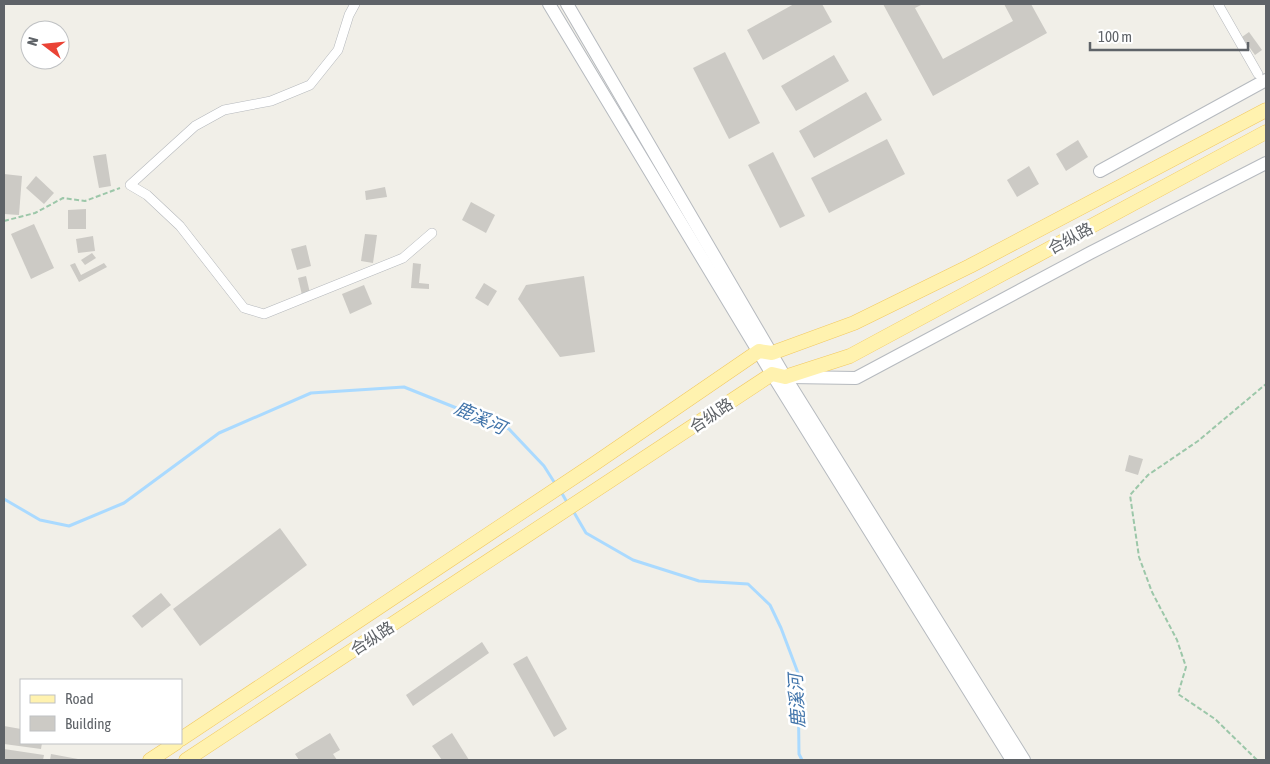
<svg xmlns="http://www.w3.org/2000/svg" width="1270" height="764" font-family="'Asap Condensed','Noto Sans SC',sans-serif">
	<rect width="100%" height="100%" fill="#f1efe8"/>
	<g fill="none" stroke-linecap="round" stroke-linejoin="round">
		<g stroke="#aadaff" stroke-width="3">
			<polyline points="560,490 568,504"/>
			<polyline points="4,499 40,520 69,526 124,503 219,433 311,393 404,387 509,429 544,466 556,485"/>
			<polyline points="572,509 586,533 633,560 699,581 748,584 770,605 781,628 798,673 799,754 802,760"/>
		</g>
	</g>
	<g fill="#cccac5">
		<polygon points="794,4 822,4 832,22 763,60 747,30"/>
		<polygon points="883,4 923,4 915,8 943,59 1013,21 1004,4 1031,4 1047,33 933,96"/>
		<polygon points="1249,32 1262,50 1255,55 1242,37"/>
		<polygon points="725,52 760,123 729,139 693,68"/>
		<polygon points="834,55 849,81 796,111 781,86"/>
		<polygon points="866,92 882,120 814,158 799,131"/>
		<polygon points="887,139 905,174 829,213 811,178"/>
		<polygon points="1078,140 1088,157 1066,171 1056,154"/>
		<polygon points="773,152 805,216 780,228 748,165"/>
		<polygon points="106,154 111,186 99,188 93,156"/>
		<polygon points="1029,166 1039,184 1017,197 1007,180"/>
		<polygon points="4,174 22,176 19,215 4,214"/>
		<polygon points="36,176 54,193 44,204 26,188"/>
		<polygon points="385,187 387,197 366,200 365,191"/>
		<polygon points="471,202 495,215 486,233 462,220"/>
		<polygon points="86,209 86,229 68,229 68,210"/>
		<polygon points="34,224 54,268 31,279 11,234"/>
		<polygon points="365,234 377,235 373,263 361,261"/>
		<polygon points="93,236 95,251 78,253 76,239"/>
		<polygon points="306,245 311,266 297,270 291,249"/>
		<polygon points="92,253 96,258 85,265 81,260"/>
		<polygon points="75,263 81,275 104,263 107,267 79,282 70,265"/>
		<polygon points="413,263 421,264 419,283 429,284 429,289 411,288"/>
		<polygon points="306,276 310,293 302,295 298,278"/>
		<polygon points="584,276 595,352 560,357 518,299 526,285"/>
		<polygon points="484,283 497,291 488,306 475,298"/>
		<polygon points="364,285 372,304 350,314 342,294"/>
		<polygon points="1129,455 1143,459 1138,475 1125,471"/>
		<polygon points="280,528 307,565 200,646 173,609"/>
		<polygon points="161,593 171,605 142,628 132,616"/>
		<polygon points="482,642 489,653 413,706 406,695"/>
		<polygon points="527,656 567,729 554,737 513,664"/>
		<polygon points="4,726 21,729 21,743 42,743 41,749 4,744"/>
		<polygon points="330,733 340,750 333,754 337,760 299,760 295,754"/>
		<polygon points="452,733 469,760 442,760 432,746"/>
		<polygon points="4,749 44,755 43,760 4,760"/>
		<polygon points="51,754 78,759 78,760 50,760"/>
	</g>
	<g fill="none" stroke-linecap="round" stroke-linejoin="round">
		<defs>
			<g id="street">
				<polyline points="355,4 349,15 338,50 310,85 271,101 224,110 195,126 130,185 147,195 180,226 244,308 264,314 403,258 432,233"/>
				<polyline points="1218,4 1258,74"/>
			</g>
			<g id="secondary">
				<polyline points="549,4 772,374 1012,760"/>
				<polyline points="567,4 785,377 1024,760"/>
				<polyline points="1100,171 1266,80"/>
				<polyline points="790,377 856,378 1090,253 1266,163"/>
			</g>
			<g id="primary">
				<polyline points="181,739 594,464 759,351 772,353 854,323 970,266 1266,110"/>
				<polyline points="150,760 176,743"/>
				<polyline points="186,760 772,374 785,377 850,356 1266,132"/>
			</g>
		</defs>
		<use href="#street" stroke="#b5b8bc" stroke-width="10"/>
		<use href="#secondary" stroke="#b6babf" stroke-width="14"/>
		<use href="#primary" stroke="#f2c960" stroke-width="15"/>
		<g stroke="#9cc7a9" stroke-width="2" stroke-dasharray="5 2.5" stroke-linecap="butt">
			<polyline points="4,221 35,213 63,198 85,201 120,188"/>
			<polyline points="1257,760 1215,719 1178,694 1186,667 1177,640 1152,592 1139,557 1130,495 1148,475 1198,441 1266,384"/>
		</g>
		<use href="#street" stroke="#fff" stroke-width="9"/>
		<use href="#secondary" stroke="#fff" stroke-width="12"/>
		<use href="#primary" stroke="#fff2af" stroke-width="14"/>
	</g>
	<g text-anchor="middle" stroke-width="5" stroke-linejoin="round" paint-order="stroke">
		<g font-size="16" fill="#5f6368" stroke="#fff">
			<text transform="translate(1070 238) rotate(-28)" y="6">合纵路</text>
			<text transform="translate(711 415) rotate(-34)" y="6">合纵路</text>
			<text transform="translate(372 638) rotate(-33)" y="6">合纵路</text>
		</g>
		<g font-size="18" font-style="italic" fill="#4174aa" stroke="#fff">
			<text transform="translate(480 418) rotate(24)" y="6">鹿溪河</text>
			<text transform="translate(797 701) rotate(-93)" y="6">鹿溪河</text>
		</g>
	</g>
	<rect width="1270" height="764" fill="none" stroke="#5f6368" stroke-width="10"/>
	<rect x="20" y="679" width="162" height="65" fill="#ffffff" stroke="#bfc1c3"/>
	<rect x="30" y="695" width="25" height="8" fill="#fff2af" stroke="#bfc1c3"/>
	<text x="65" y="704" font-size="15" fill="#5f6368">Road</text>
	<rect x="30" y="716" width="25" height="15" fill="#cccac5" stroke="#bfc1c3"/>
	<text x="65" y="729" font-size="15" fill="#5f6368">Building</text>
	<g transform="translate(45 45) rotate(286)"><circle r="24" fill="#ffffff" stroke="#bfc1c3"/>
	<path d="M0-4L9 19L0 12L-9 19Z" fill="#ea4335"/>
	<text y="-8" font-size="14" font-weight="bold" text-anchor="middle" fill="#5f6368">N</text>
	</g>
	<path d="M1090 42v8h158v-8" fill="none" stroke="#5f6368" stroke-width="2.5"/>
	<text x="1098" y="42" font-size="15" fill="#5f6368" stroke="#ffffff" stroke-width="4" paint-order="stroke">100 m</text>
</svg>
